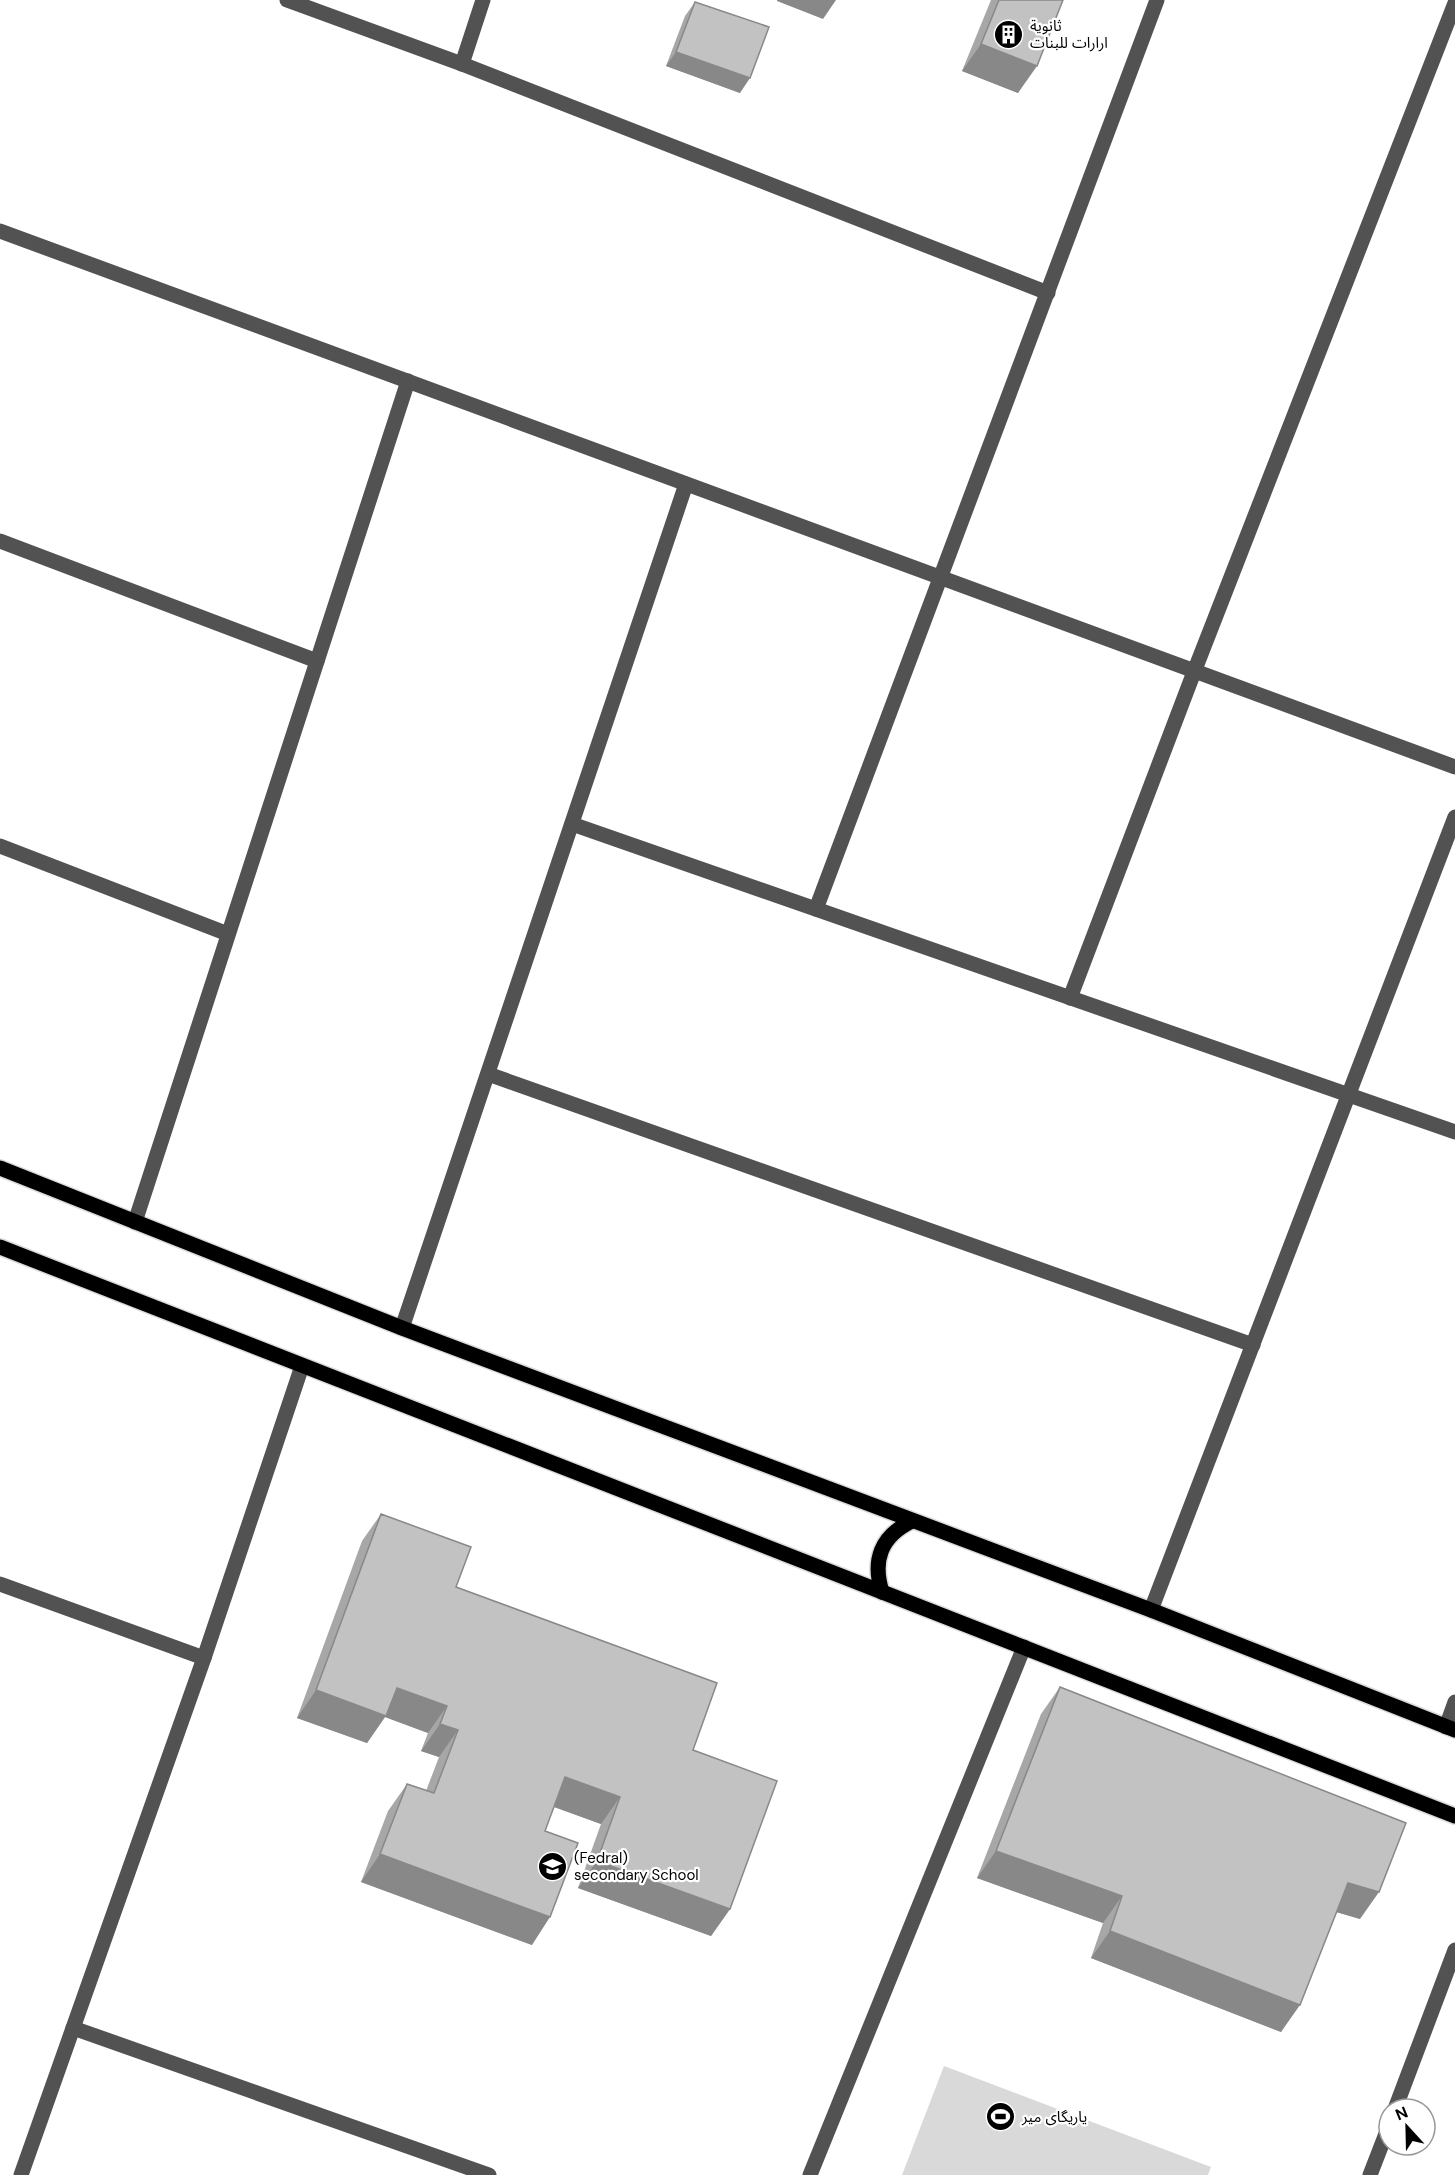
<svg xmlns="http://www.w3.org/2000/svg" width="1455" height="2175" font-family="'DM Sans','Noto Sans Arabic',sans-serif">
	<rect width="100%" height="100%" fill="#fff"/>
	<polygon fill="#d9d9d9" points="944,2066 1211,2167 1208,2175 902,2175"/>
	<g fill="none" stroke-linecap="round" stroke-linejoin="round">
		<defs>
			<g id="major">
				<polyline points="0,1168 402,1328 1151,1610 1455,1730"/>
				<polyline points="0,1247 1455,1816"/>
				<path d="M882,1592C872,1560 881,1536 912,1521"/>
			</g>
		</defs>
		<use href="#major" stroke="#dbdbdb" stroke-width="18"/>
		<g stroke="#525252" stroke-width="15">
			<polyline points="287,0 462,64 1048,293"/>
			<polyline points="462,64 483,0"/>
			<polyline points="0,231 1455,767"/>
			<polyline points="0,541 317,661"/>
			<polyline points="572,824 1455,1132"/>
			<polyline points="0,846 228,934"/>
			<polyline points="816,909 1157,0"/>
			<polyline points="1070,998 1194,672 1455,3"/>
			<polyline points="488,1074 1253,1345"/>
			<polyline points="135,1222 408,381"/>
			<polyline points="402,1328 686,484"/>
			<polyline points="0,1584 204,1658"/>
			<polyline points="1151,1610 1455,817"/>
			<polyline points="1446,1727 1455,1702"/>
			<polyline points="73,2028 489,2175"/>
			<polyline points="1395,2109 1455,1950"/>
			<polyline points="21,2175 204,1658 302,1366"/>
			<polyline points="810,2175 1024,1647"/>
			<polyline points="1370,2175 1389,2126"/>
		</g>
		<use href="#major" stroke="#000" stroke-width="15"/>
	</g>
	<g fill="#a7a7a7">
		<polygon points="991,0 1063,0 1018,93 962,71"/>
		<polygon points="695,2 740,93 666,66 685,16"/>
		<polygon points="381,1514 456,1587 693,1750 730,1909 711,1936 578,1888 601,1824 554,1807 545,1831 532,1945 361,1882 388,1811 407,1784 426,1791 439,1757 421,1751 428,1733 385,1717 367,1743 297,1718 362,1541"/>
		<polygon points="1060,1687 1360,1919 1337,1912 1281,2032 1091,1958 1103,1923 977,1878 1041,1714"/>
	</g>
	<g fill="#888">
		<polygon points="777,0 836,0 823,19 777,1"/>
		<polygon points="981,44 1037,66 1018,93 962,71"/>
		<polygon points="676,52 750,78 740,93 666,66"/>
		<polygon points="397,1688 447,1706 428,1733 385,1717 367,1743 297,1718 316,1690"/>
		<polygon points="440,1724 458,1730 439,1757 421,1751"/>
		<polygon points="565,1777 620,1797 601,1824 546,1804"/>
		<polygon points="996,1851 1122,1896 1103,1923 977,1878"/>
		<polygon points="380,1854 550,1917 532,1945 361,1882"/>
		<polygon points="597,1861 730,1909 711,1936 578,1888"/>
		<polygon points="1348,1883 1379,1892 1360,1919 1329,1910"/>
		<polygon points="1110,1931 1300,2005 1281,2032 1091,1958"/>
	</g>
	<g fill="#c2c2c2" stroke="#888" stroke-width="1.5">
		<polygon points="999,0 1063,0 1037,66 981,44"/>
		<polygon points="695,2 769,27 750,78 676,52"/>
		<polygon points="381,1514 471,1547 456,1587 717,1683 693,1750 777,1781 730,1909 597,1861 620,1797 565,1777 545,1831 578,1843 550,1917 380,1854 407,1784 434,1793 458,1730 440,1724 447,1706 397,1688 386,1716 316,1690"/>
		<polygon points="1060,1687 1406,1823 1379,1892 1348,1883 1300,2005 1110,1931 1122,1896 996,1851"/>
	</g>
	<defs>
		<symbol id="building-disc" viewBox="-11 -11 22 22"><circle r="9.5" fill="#000" stroke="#fff"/><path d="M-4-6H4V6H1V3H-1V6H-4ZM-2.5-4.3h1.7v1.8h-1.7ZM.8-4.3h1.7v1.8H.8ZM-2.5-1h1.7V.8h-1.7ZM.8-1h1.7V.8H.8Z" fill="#fff"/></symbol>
		<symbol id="school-disc" viewBox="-11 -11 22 22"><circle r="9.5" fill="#000" stroke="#fff"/><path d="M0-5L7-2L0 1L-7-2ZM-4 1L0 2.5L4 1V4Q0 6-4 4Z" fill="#fff"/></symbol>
		<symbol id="stadium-disc" viewBox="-11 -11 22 22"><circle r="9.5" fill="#000" stroke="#fff"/><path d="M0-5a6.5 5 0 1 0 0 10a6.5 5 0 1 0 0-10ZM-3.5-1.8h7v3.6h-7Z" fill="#fff"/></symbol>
	</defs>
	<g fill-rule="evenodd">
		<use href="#building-disc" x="992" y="18" width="33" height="33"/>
		<use href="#school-disc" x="536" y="1850" width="33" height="33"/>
		<use href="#stadium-disc" x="984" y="2100" width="33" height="33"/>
	</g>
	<g text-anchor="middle" stroke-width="4.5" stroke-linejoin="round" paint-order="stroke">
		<g font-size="15" fill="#000" stroke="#fff" text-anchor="start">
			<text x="1030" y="31">ثانوية<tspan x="1030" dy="17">ارارات للبنات</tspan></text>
			<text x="574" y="1863">(Fedral)<tspan x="574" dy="17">secondary School</tspan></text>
			<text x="1022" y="2122">یاریگای میر</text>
		</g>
	</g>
	<g transform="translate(1407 2127) rotate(338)"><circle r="28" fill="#ffffff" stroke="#999999" stroke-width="1.5"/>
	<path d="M0-4.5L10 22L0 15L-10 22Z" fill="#000000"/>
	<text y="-9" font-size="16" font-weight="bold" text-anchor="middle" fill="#000000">N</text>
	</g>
</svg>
